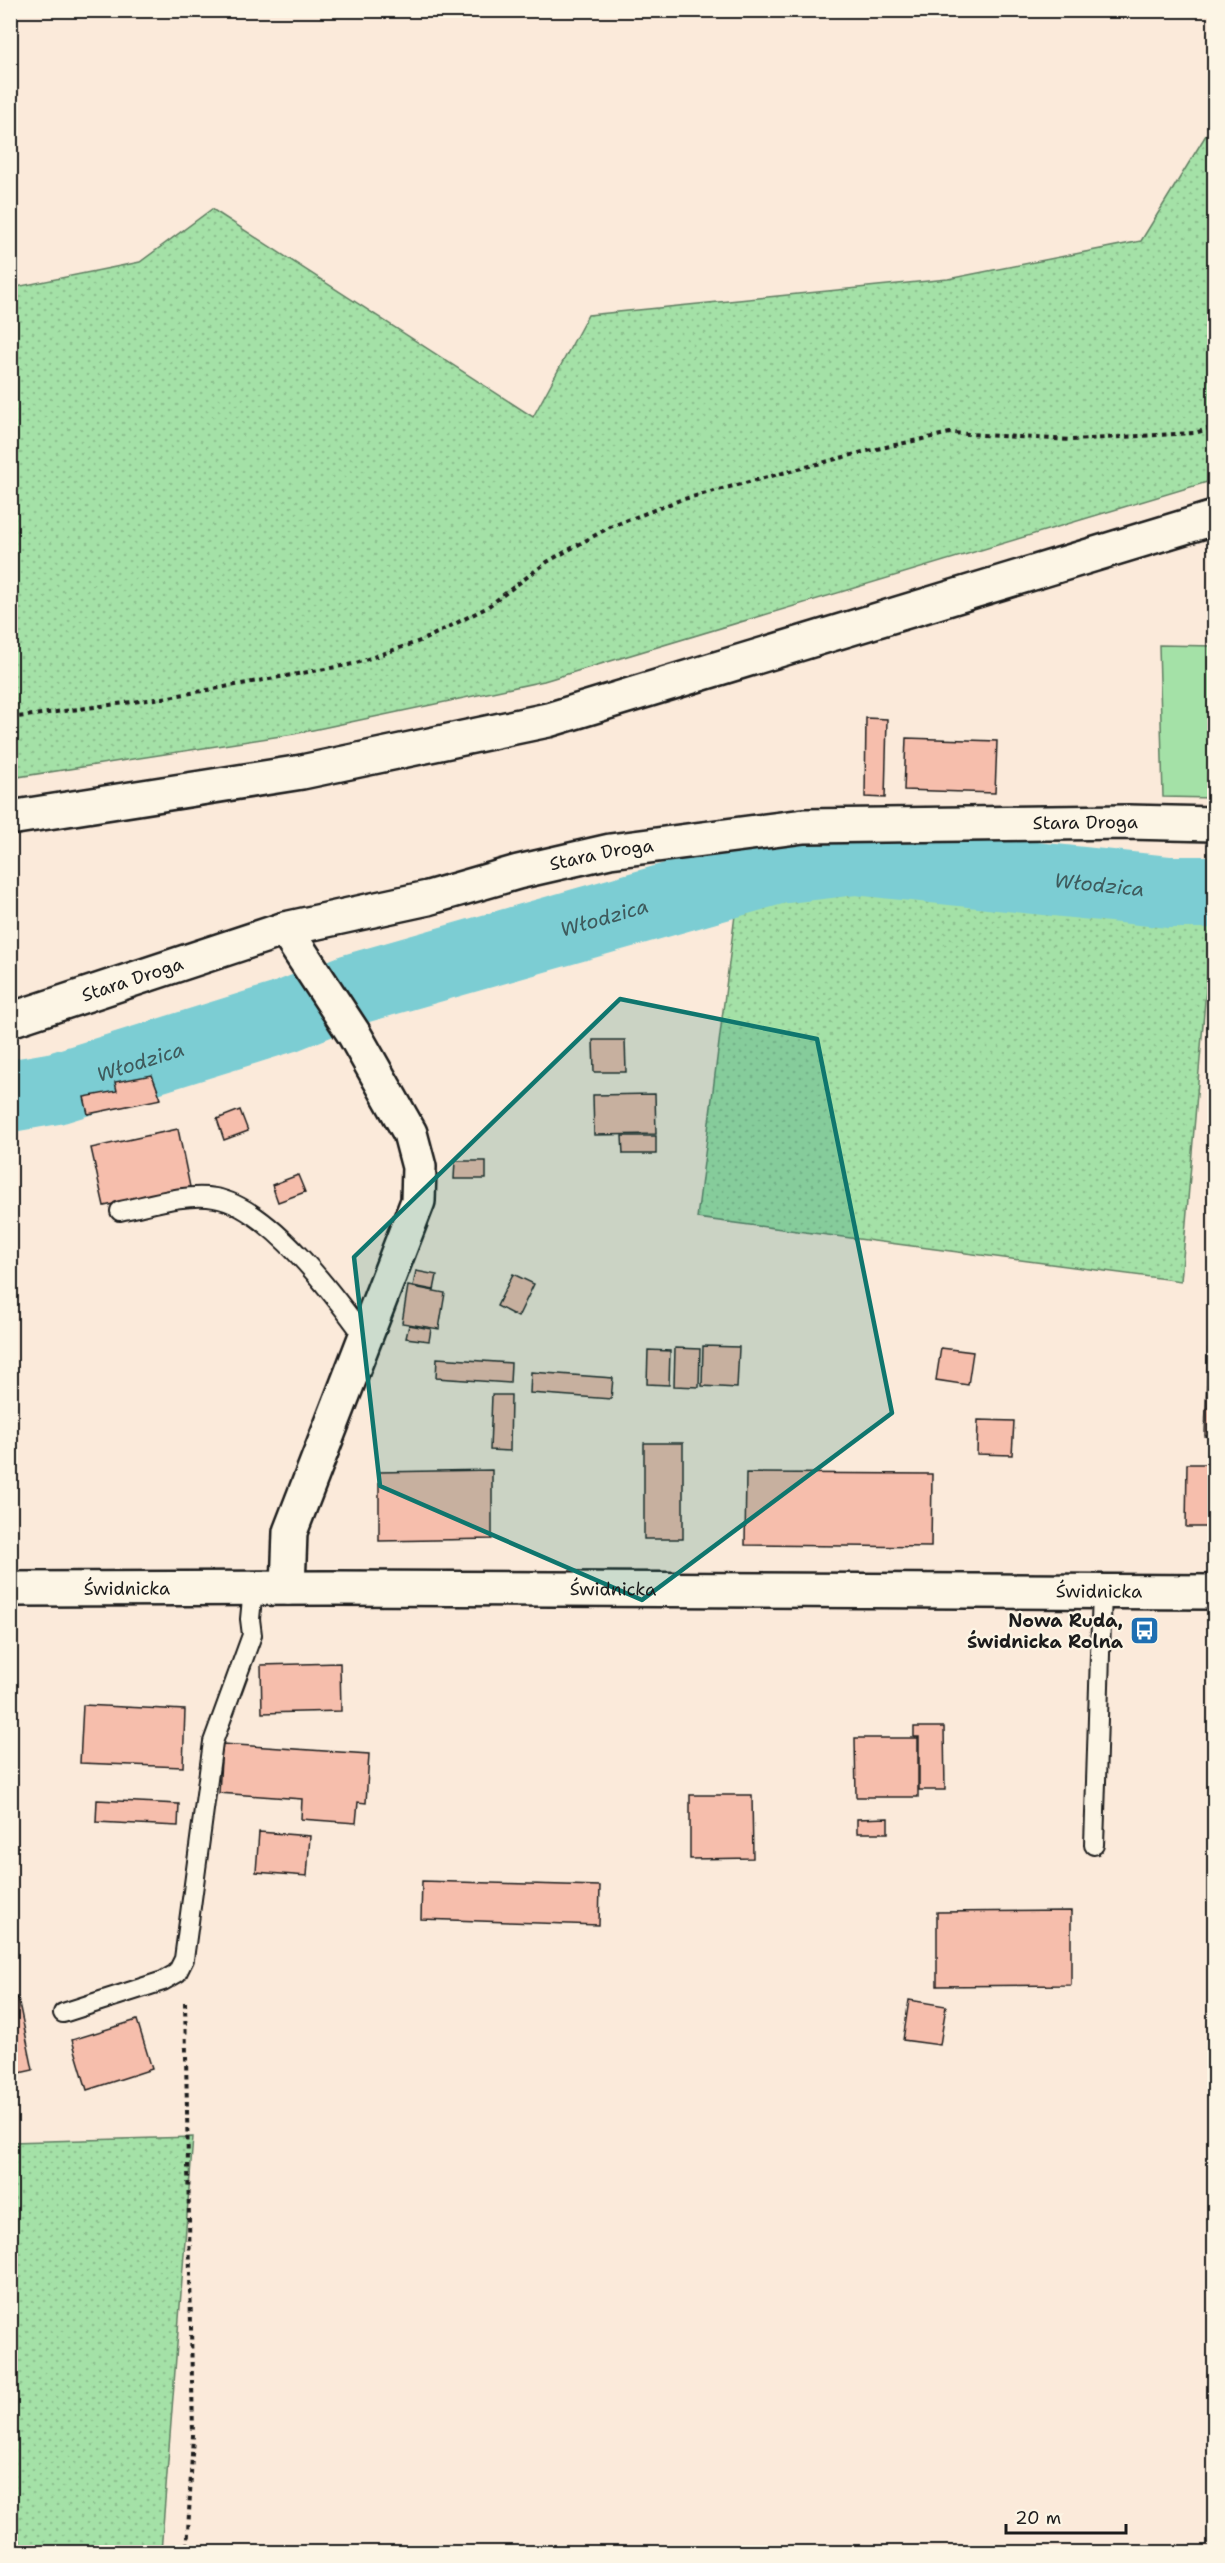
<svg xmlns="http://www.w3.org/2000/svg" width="1225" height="2563" font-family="'Shantell Sans',sans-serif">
	<defs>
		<pattern id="grass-dots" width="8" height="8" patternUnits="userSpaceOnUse" patternTransform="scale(1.5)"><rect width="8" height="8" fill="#a4e1a7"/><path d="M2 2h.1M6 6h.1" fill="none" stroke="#8dc08f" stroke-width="1.8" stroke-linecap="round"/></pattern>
	</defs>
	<rect width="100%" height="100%" fill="#fbeada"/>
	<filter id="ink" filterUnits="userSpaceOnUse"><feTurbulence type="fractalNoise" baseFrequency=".0167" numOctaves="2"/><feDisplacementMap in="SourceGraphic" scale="12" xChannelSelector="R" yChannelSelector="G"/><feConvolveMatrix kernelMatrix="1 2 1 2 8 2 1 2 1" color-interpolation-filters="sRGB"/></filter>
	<g filter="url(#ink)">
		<g fill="url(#grass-dots)" stroke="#607e62" stroke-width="1.5">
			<polygon points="1214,122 1214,480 544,681 294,734 11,778 11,288 140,262 212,209 533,417 588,315 948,279 1141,241"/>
			<polygon points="855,859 1169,892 1212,919 1181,1281 697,1218 736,907 778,868"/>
			<polygon points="193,2137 161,2552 11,2552 11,2142"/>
		</g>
		<polygon fill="#a4e1a7" stroke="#607e62" stroke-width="1.5" points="1159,645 1214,646 1214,798 1163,797"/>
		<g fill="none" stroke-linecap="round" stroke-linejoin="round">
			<path stroke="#7ccdd3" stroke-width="72" id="s1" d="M10,1096L56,1088L284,1017L354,989L778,868L855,859L1169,892H1214"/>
		</g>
		<g fill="#f6beac" stroke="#1c1c1c" stroke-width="1.5">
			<polygon points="866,718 887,719 885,798 865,797"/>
			<polygon points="906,738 997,741 995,793 904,790"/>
			<polygon points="10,969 17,992 10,994"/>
			<polygon points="593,1040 625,1040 626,1072 594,1072"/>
			<polygon points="152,1075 161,1099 88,1114 84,1097 117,1091 115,1082"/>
			<polygon points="655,1094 656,1134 594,1135 593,1095"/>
			<polygon points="240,1110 248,1131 224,1140 217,1119"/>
			<polygon points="178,1129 190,1187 104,1206 91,1148"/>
			<polygon points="622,1136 656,1136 656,1154 623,1154"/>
			<polygon points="455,1161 486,1161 486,1179 454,1179"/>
			<polygon points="10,1166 14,1222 10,1223"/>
			<polygon points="298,1175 305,1192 278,1202 272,1185"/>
			<polygon points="10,1252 15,1252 16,1294 10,1294"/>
			<polygon points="416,1271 437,1275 434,1290 413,1286"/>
			<polygon points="513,1274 534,1284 518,1317 497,1306"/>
			<polygon points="408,1286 445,1293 439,1329 402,1323"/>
			<polygon points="409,1325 431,1329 429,1341 406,1338"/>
			<polygon points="703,1346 739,1347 737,1388 702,1386"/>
			<polygon points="675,1348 700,1349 699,1387 674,1386"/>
			<polygon points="941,1348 973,1352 968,1385 936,1380"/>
			<polygon points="1208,1348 1214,1348 1214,1436 1205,1436"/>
			<polygon points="648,1350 670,1351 669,1385 647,1384"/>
			<polygon points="437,1358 511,1363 510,1383 436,1378"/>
			<polygon points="531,1372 613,1378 611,1399 530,1393"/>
			<polygon points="492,1395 511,1395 510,1451 490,1450"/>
			<polygon points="978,1420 1014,1421 1012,1455 977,1454"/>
			<rect x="644" y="1443" width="39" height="96"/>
			<polygon points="1187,1464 1214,1464 1214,1527 1186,1527"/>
			<polygon points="492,1470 492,1539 379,1541 379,1472"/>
			<polygon points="746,1473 932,1474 931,1547 745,1545"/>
			<polygon points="340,1663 341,1711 262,1713 261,1665"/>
			<polygon points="83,1705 185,1710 183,1767 80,1763"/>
			<polygon points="914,1727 944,1727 945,1790 919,1790 919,1737 914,1737"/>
			<polygon points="855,1738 918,1738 918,1797 856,1797"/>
			<polygon points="222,1744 369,1754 366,1803 358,1802 356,1823 301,1819 302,1799 219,1793"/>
			<polygon points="690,1795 752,1795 753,1858 690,1859"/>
			<polygon points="97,1800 179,1804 178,1826 96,1822"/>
			<polygon points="888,1818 888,1833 857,1833 857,1819"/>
			<polygon points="259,1832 310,1836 307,1876 256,1872"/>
			<polygon points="422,1881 600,1886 599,1925 421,1919"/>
			<polygon points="1071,1911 1071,1985 937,1986 937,1912"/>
			<polygon points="18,1998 33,2070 10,2075 10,1999"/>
			<polygon points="909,2000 946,2006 940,2045 903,2040"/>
			<polygon points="137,2020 152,2069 87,2090 72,2040"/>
		</g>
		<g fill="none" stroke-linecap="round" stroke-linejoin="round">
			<defs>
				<g id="service">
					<path d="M120,1211C150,1205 185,1193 215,1198C269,1207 335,1296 366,1339"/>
					<polyline points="1094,1845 1102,1591"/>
					<polyline points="63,2013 163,1981 177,1973 184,1959 213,1742 252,1635 250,1619 253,1588"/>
				</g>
				<g id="minor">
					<polyline points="285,929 354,1034 410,1133 419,1167 418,1201 290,1532 288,1588"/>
					<path id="s2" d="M10,1020L285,929L428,898L518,872L610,851L804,826L1128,822L1214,824"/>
				</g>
				<g id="tertiary">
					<path id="s3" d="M10,1589L330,1588L1214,1592"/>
				</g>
				<polyline id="secondary" points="10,818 302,772 548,720 1214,518"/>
			</defs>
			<use href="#service" stroke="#1c1c1c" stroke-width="22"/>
			<use href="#minor" stroke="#1c1c1c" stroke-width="38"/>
			<use href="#tertiary" stroke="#1c1c1c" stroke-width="38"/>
			<use href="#secondary" stroke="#1c1c1c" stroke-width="38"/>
			<g stroke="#1c1c1c" stroke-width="4" stroke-dasharray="4.5 4.5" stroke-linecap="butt">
				<polyline points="10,718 163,698 353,664 423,640 486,608 547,562 610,527 680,500 863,452 950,433 1070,440 1195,433 1214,427"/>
				<polyline points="185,2002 193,2435 187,2552"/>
			</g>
			<use href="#service" stroke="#fcf5e5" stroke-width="18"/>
			<use href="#minor" stroke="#fcf5e5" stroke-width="33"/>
			<use href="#tertiary" stroke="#fcf5e5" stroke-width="33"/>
			<use href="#secondary" stroke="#fcf5e5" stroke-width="33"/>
		</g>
	</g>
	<path fill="#0f766e" fill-opacity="0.2" stroke="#0f766e" stroke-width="4.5" stroke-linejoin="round" d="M620,999L817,1039L892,1413L642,1600L380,1486L354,1257Z"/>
	<defs>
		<symbol id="bus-square" viewBox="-11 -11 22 22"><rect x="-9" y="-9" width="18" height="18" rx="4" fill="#1f6fb2" stroke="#fcf5e5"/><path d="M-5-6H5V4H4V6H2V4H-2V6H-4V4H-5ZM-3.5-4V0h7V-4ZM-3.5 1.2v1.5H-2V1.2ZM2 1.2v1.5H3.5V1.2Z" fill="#fff"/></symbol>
	</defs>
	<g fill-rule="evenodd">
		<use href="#bus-square" x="1128" y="1614" width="33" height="33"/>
	</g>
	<g text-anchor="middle" stroke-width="4.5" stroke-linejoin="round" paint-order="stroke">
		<g font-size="18" fill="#1c1c1c" stroke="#fcf5e5">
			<text dy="6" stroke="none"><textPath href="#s2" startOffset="1101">Stara Droga</textPath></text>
			<text dy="6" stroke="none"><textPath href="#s2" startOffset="615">Stara Droga</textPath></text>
			<text dy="6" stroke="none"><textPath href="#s2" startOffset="129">Stara Droga</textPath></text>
			<text dy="6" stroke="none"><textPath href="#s3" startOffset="117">Świdnicka</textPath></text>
			<text dy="6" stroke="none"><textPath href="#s3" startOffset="603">Świdnicka</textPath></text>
			<text dy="6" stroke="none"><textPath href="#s3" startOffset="1089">Świdnicka</textPath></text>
		</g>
		<g font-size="18" font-weight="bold" fill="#1c1c1c" stroke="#fcf5e5" text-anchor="end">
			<text x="1123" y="1627">Nowa Ruda,<tspan x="1123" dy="21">Świdnicka Rolna</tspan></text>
		</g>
		<g font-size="20" font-style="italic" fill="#3e5a5c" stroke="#fcf5e5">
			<text dy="7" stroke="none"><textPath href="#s1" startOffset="1125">Włodzica</textPath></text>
			<text dy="7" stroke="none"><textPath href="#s1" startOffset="621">Włodzica</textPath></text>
			<text dy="7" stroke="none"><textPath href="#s1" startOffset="135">Włodzica</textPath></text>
		</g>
	</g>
	<rect width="1225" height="2563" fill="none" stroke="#fcf5e5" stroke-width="36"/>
	<rect x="18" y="18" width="1189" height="2527" fill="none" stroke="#1c1c1c" stroke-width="2" filter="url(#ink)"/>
	<path d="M1006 2524v9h120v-9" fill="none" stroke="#1c1c1c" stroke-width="3"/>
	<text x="1015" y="2524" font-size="18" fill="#1c1c1c" stroke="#fcf5e5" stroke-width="4.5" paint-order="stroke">20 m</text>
</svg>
